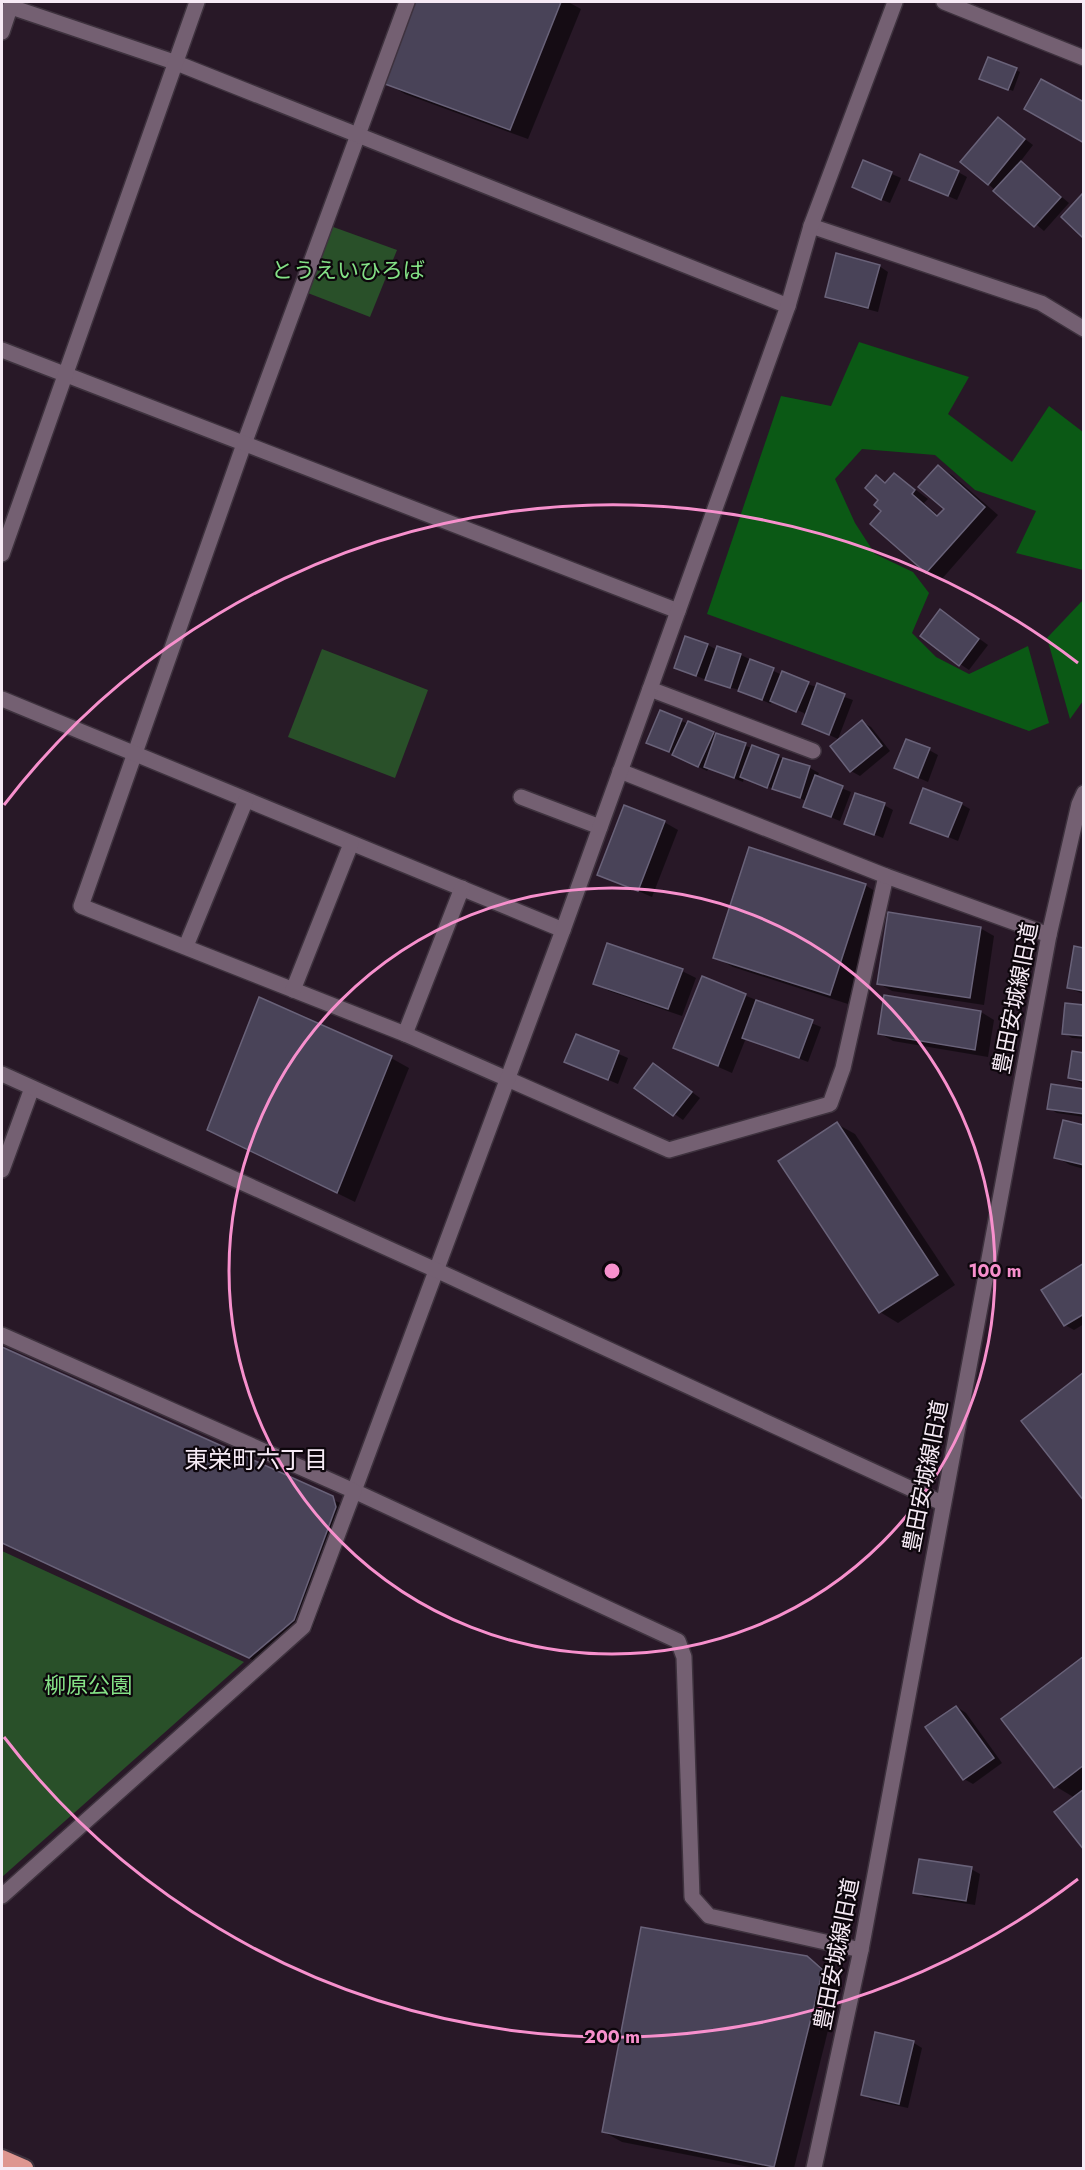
<svg xmlns="http://www.w3.org/2000/svg" width="1085" height="2170" font-family="Jost,'Noto Sans JP',sans-serif">
	<rect width="100%" height="100%" fill="#281827"/>
	<g fill="#295029">
		<polygon points="325,224 397,250 370,317 300,290"/>
		<polygon points="322,649 428,690 395,778 288,737"/>
		<polygon points="2,1551 244,1662 2,1877"/>
	</g>
	<g fill="#0b5915">
		<polygon points="859,342 969,377 948,414 1012,462 1049,406 1083,432 1083,570 1016,553 1036,511 975,490 935,455 862,449 835,479 855,523 875,554 913,572 929,593 912,633 936,657 969,674 1028,646 1049,723 1029,731 707,614 781,396 831,406"/>
		<polygon points="1083,600 1083,701 1070,719 1047,638"/>
	</g>
	<g fill="#0007">
		<polygon points="416,2 568,2 581,9 528,139 405,94 387,83"/>
		<polygon points="1016,70 1020,72 1013,91 985,80"/>
		<polygon points="998,119 1033,145 1020,162 1069,203 1044,231 988,184"/>
		<polygon points="864,162 901,178 890,203 863,192"/>
		<polygon points="958,172 967,177 957,200 920,184"/>
		<polygon points="879,266 888,272 878,312 836,301 827,296"/>
		<polygon points="938,467 952,475 998,515 941,580 927,572 872,523 883,511 877,477 887,483 895,474 928,499 924,503 939,516 946,509"/>
		<polygon points="941,611 988,645 969,670 960,664"/>
		<polygon points="708,645 717,650 741,655 782,675 853,700 838,739 803,723 806,716 804,713 773,700 771,704 740,690 716,684 675,667"/>
		<polygon points="660,712 717,736 810,768 819,773 817,778 851,792 840,821 805,807 807,801 744,778 743,782 709,768 707,771 648,742"/>
		<polygon points="862,722 871,727 890,751 860,776 851,771"/>
		<polygon points="929,750 938,755 928,782 896,768"/>
		<polygon points="961,804 970,809 958,841 912,822"/>
		<polygon points="884,805 893,810 883,838 846,823"/>
		<polygon points="664,822 678,830 652,897 599,874"/>
		<polygon points="865,885 883,896 848,1004 733,967 715,957"/>
		<polygon points="980,928 994,936 984,1005 892,991 878,983"/>
		<polygon points="1084,949 1084,994 1068,988"/>
		<polygon points="682,971 696,978 682,1016 609,991 595,983"/>
		<polygon points="703,978 821,1027 808,1062 746,1038 732,1073 675,1048"/>
		<polygon points="1084,1007 1084,1039 1072,1038 1064,1033"/>
		<polygon points="981,1012 994,1020 988,1057 893,1041 879,1033"/>
		<polygon points="577,1036 628,1058 618,1084 566,1062"/>
		<polygon points="1084,1054 1084,1084 1070,1078"/>
		<polygon points="391,1058 409,1068 355,1202 227,1139"/>
		<polygon points="662,1070 700,1098 683,1120 636,1087"/>
		<polygon points="1084,1090 1084,1117 1057,1113 1048,1108"/>
		<polygon points="837,1124 855,1134 955,1285 898,1323 880,1312"/>
		<polygon points="1084,1126 1084,1169 1070,1165 1056,1157"/>
		<polygon points="1084,1265 1084,1324 1074,1330 1065,1325"/>
		<polygon points="2,1348 351,1508 353,1518 312,1630 268,1667 2,1544"/>
		<polygon points="1084,1658 1084,1847 1075,1798 1055,1786"/>
		<polygon points="957,1707 966,1713 1002,1763 973,1784 964,1779"/>
		<polygon points="971,1869 980,1874 975,1905 924,1897 915,1892"/>
		<polygon points="807,1958 826,1969 840,1982 794,2168 754,2168 622,2142 604,2132"/>
		<polygon points="914,2043 922,2048 908,2108 871,2100 863,2094"/>
	</g>
	<g fill="#494358" stroke="#696279" stroke-width="1.5">
		<polygon points="414,2 561,2 510,130 385,84"/>
		<polygon points="988,57 1017,68 1008,90 979,79"/>
		<polygon points="1041,79 1084,102 1084,143 1024,109"/>
		<polygon points="998,117 1025,139 988,185 960,162"/>
		<polygon points="920,154 959,171 948,196 909,180"/>
		<polygon points="863,160 892,172 881,200 852,187"/>
		<polygon points="1021,161 1061,197 1034,227 993,191"/>
		<polygon points="1083,193 1084,235 1082,237 1061,217"/>
		<polygon points="836,253 880,265 868,308 825,297"/>
		<polygon points="938,465 985,507 926,573 870,524 881,511 874,505 878,500 865,488 876,475 885,483 894,473 915,490 912,494 937,516 944,509 918,487"/>
		<polygon points="940,609 979,639 959,666 920,636"/>
		<polygon points="685,636 708,644 696,676 674,668"/>
		<polygon points="717,646 741,654 730,688 705,680"/>
		<polygon points="750,659 774,668 762,700 738,691"/>
		<polygon points="782,671 809,682 796,712 770,701"/>
		<polygon points="817,683 845,694 829,735 802,724"/>
		<polygon points="660,710 682,719 669,752 646,743"/>
		<polygon points="862,720 882,746 850,772 830,746"/>
		<polygon points="688,721 714,732 698,767 672,755"/>
		<polygon points="716,733 746,743 734,778 704,767"/>
		<polygon points="906,739 930,748 918,778 894,768"/>
		<polygon points="752,745 779,755 767,788 740,777"/>
		<polygon points="783,758 810,766 800,798 772,789"/>
		<polygon points="815,775 843,786 831,817 803,807"/>
		<polygon points="923,788 962,803 948,837 910,823"/>
		<polygon points="855,793 885,803 874,835 844,824"/>
		<polygon points="624,805 665,821 638,891 597,875"/>
		<polygon points="749,847 866,884 830,995 713,958"/>
		<polygon points="888,912 981,927 970,998 877,984"/>
		<polygon points="607,943 683,969 668,1009 593,984"/>
		<polygon points="1074,946 1084,948 1084,991 1067,988"/>
		<polygon points="702,976 746,994 718,1066 673,1048"/>
		<polygon points="884,995 981,1011 975,1050 878,1034"/>
		<polygon points="259,997 392,1056 337,1193 207,1130"/>
		<polygon points="756,1000 813,1020 799,1058 742,1038"/>
		<polygon points="1065,1003 1084,1005 1084,1036 1062,1034"/>
		<polygon points="576,1034 619,1051 608,1080 564,1062"/>
		<polygon points="1072,1051 1084,1053 1084,1081 1068,1078"/>
		<polygon points="653,1063 692,1092 673,1116 634,1088"/>
		<polygon points="1051,1084 1084,1089 1084,1114 1047,1109"/>
		<polygon points="1063,1120 1084,1125 1084,1165 1054,1158"/>
		<polygon points="837,1122 938,1275 879,1313 778,1161"/>
		<polygon points="1084,1263 1084,1314 1064,1326 1041,1290"/>
		<polygon points="2,1347 333,1496 336,1507 294,1620 249,1658 2,1543"/>
		<polygon points="1084,1372 1084,1501 1021,1421"/>
		<polygon points="1084,1656 1084,1765 1054,1788 1001,1719"/>
		<polygon points="956,1706 994,1758 963,1780 925,1727"/>
		<polygon points="1084,1789 1084,1850 1054,1812"/>
		<polygon points="919,1859 972,1867 966,1901 913,1893"/>
		<polygon points="641,1927 807,1956 823,1970 774,2167 602,2132"/>
		<polygon points="875,2032 914,2041 899,2104 861,2095"/>
	</g>
	<g fill="none" stroke-linecap="round" stroke-linejoin="round">
		<defs>
			<polyline id="pedestrian" points="2,1170 32,1088"/>
			<g id="minor">
				<polyline points="407,2 244,444 81,906 405,1034 669,1150 830,1104 843,1068 886,876"/>
				<polyline points="11,7 174,62 788,306"/>
				<polyline points="2,32 12,2"/>
				<polyline points="811,226 1041,303 1084,329"/>
				<polyline points="2,350 678,611"/>
				<polyline points="650,689 813,751"/>
				<polyline points="2,699 563,930"/>
				<polyline points="620,771 886,876 1049,935"/>
				<polyline points="521,797 600,827"/>
				<polyline points="186,946 246,800"/>
				<polyline points="293,990 351,844"/>
				<polyline points="405,1034 462,888"/>
				<polyline points="861,1950 709,1916 692,1897 684,1657 678,1641 354,1491 563,930 788,306 811,226 895,2"/>
			</g>
			<g id="tertiary">
				<polyline points="944,2 1084,58"/>
				<polyline points="2,554 197,2"/>
				<polyline points="2,1074 438,1271 942,1503"/>
				<polyline points="2,1335 354,1491 303,1627 2,1896"/>
				<polyline points="814,2168 861,1950 1049,935 1079,804 1084,793"/>
			</g>
			<polyline id="trunk" points="2,2158 25,2168"/>
		</defs>
		<use href="#pedestrian" stroke="#3e323e" stroke-width="18"/>
		<use href="#minor" stroke="#3e323e" stroke-width="18"/>
		<use href="#tertiary" stroke="#3e323e" stroke-width="18"/>
		<use href="#trunk" stroke="#3e323e" stroke-width="20"/>
		<use href="#pedestrian" stroke="#746072" stroke-width="15"/>
		<use href="#minor" stroke="#746072" stroke-width="15"/>
		<use href="#tertiary" stroke="#746072" stroke-width="15"/>
		<use href="#trunk" stroke="#de9691" stroke-width="16"/>
	</g>
	<g fill="none" stroke="#f790cd" stroke-width="3">
		<circle cx="612" cy="1271" r="383"/>
		<path d="M1078 1879A766 766 0 0 1 4 1737M4 805A766 766 0 0 1 1078 663"/>
	</g>
	<g text-anchor="middle" stroke-width="4.5" stroke-linejoin="round" paint-order="stroke">
		<g font-size="22" fill="#84e186" stroke="#0d060c">
			<text x="348" y="278">とうえいひろば</text>
			<text x="88" y="1693">柳原公園</text>
		</g>
		<g font-size="22" fill="#f6eaf5" stroke="#0d060c">
			<text transform="translate(1015 998) rotate(-79)" y="8">豊田安城線旧道</text>
			<text transform="translate(925 1476) rotate(-79)" y="8">豊田安城線旧道</text>
			<text transform="translate(836 1954) rotate(-79)" y="8">豊田安城線旧道</text>
		</g>
		<g font-size="24" fill="#f6eaf5" stroke="#0d060c">
			<text x="256" y="1468">東栄町六丁目</text>
		</g>
	</g>
	<circle cx="612" cy="1271" r="9" fill="#f790cd" stroke="#0d060c" stroke-width="3"/>
	<g font-size="18" text-anchor="middle" font-weight="bold" fill="#f790cd" stroke="#0d060c" stroke-width="4.5" stroke-linejoin="round" paint-order="stroke">
		<text x="995" y="1277">100 m</text>
		<text x="612" y="2043">200 m</text>
	</g>
	<rect width="1085" height="2170" fill="none" stroke="#f6eaf5" stroke-width="6"/>
</svg>
